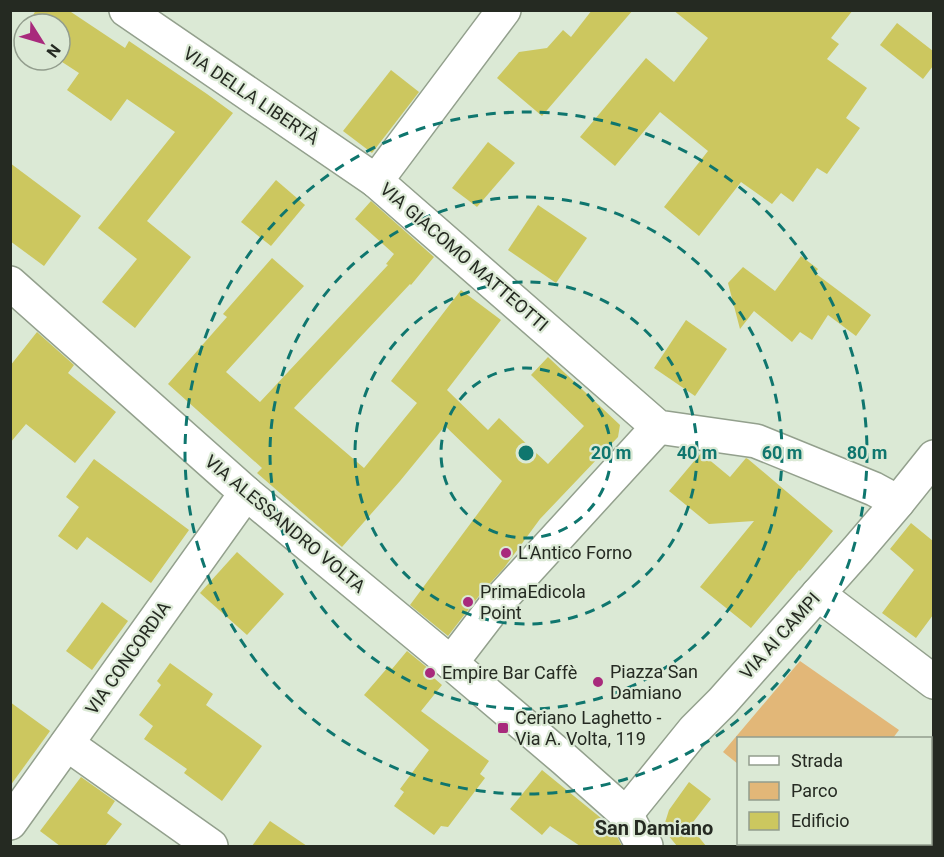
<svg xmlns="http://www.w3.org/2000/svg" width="944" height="857" font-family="Roboto,sans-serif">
	<rect width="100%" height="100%" fill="#dbe9d5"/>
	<polygon fill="#e2b778" points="800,661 899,730 893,738 738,738 738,764 723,752"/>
	<g fill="#ccc75f">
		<polygon points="36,10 68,10 125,48 129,41 207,94 233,113 147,221 191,257 135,328 102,302 137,259 98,228 175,132 127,99 111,121 67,90 79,73 59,60 60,60 60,24 28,24"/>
		<polygon points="592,10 633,10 542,116 497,78 519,52 547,48 563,30 571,37"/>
		<polygon points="673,10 853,10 831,38 839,44 827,59 867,88 846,118 860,128 827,174 817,168 793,202 781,193 772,204 741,182 699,236 664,207 708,151 660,112 615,166 580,137 646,58 674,82 708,38"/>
		<polygon points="897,23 933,51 933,66 923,79 880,45"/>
		<polygon points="391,70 419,92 372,153 343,131"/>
		<polygon points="488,142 515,163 477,207 452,188"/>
		<polygon points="10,163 81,216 44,266 10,241"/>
		<polygon points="276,180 305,205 271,246 241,222"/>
		<polygon points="371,201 434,257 411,285 410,284 294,408 364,468 417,403 391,381 461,290 501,320 447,390 488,430 499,418 548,464 584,426 531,375 548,357 620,425 618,437 540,519 504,568 482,592 448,636 410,605 502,481 445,426 400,481 342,547 257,473 262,468 168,384 227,317 223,314 272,258 304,286 226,372 260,402 388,265 386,264 394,254 355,219"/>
		<polygon points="538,205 587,238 556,283 508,250"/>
		<polygon points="801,256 818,269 815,273 871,315 856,336 828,315 812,340 800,332 792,342 754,311 740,329 728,283 743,267 775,291"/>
		<polygon points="686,320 727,349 695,396 654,368"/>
		<polygon points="37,332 74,365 68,373 116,412 75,463 26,424 10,443 10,366"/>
		<polygon points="701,453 730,477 746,458 748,459 833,531 800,571 799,570 751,628 700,587 754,521 709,524 669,491"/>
		<polygon points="94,459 189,530 151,583 87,537 77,550 58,536 79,507 66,497"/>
		<polygon points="911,523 933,541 933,615 916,638 882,613 914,570 890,549"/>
		<polygon points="237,552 284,594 247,635 200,593"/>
		<polygon points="102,602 128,621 92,670 66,651"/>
		<polygon points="407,651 429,669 427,672 442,685 421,711 489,761 480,774 485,778 448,827 441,826 434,835 394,806 404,792 400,789 429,750 364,695 389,666 392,669"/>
		<polygon points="170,663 213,694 206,705 262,746 222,801 184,773 187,769 144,739 153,726 139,715 161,685 157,681"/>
		<polygon points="10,702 50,731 10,786"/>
		<polygon points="542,770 612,827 622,846 580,846 550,826 542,835 510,809"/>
		<polygon points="81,777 115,801 107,813 122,824 105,846 60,846 40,831"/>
		<polygon points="689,782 711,799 690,826 706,846 677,846 663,829 669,810"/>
		<polygon points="270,821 307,846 252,846"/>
	</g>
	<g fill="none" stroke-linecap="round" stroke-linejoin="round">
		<defs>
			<g id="minor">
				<polyline points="126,10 376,181 658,427 756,441 874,489 898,502"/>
				<polyline points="376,181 504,10"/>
				<polyline points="10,283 246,493 451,663 564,759 626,814 638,837 646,846"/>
				<polyline points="818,594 934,682"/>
				<polyline points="451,663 497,603 658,427"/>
				<polyline points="67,744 211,846"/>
				<polyline points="626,814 694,730 722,702 858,549 898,502 934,457"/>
				<polyline points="10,823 246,493"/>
			</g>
		</defs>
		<use href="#minor" stroke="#93a08d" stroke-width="36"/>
		<use href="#minor" stroke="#fff" stroke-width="33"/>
	</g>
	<g fill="none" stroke="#0f766e" stroke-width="3" stroke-dasharray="10 8">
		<circle cx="526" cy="453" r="85"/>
		<circle cx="526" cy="453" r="171"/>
		<circle cx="526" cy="453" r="256"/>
		<circle cx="526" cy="453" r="341"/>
	</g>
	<g fill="#a82a7c" stroke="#dbe9d5" stroke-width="2">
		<circle cx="506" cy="553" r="6"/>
		<circle cx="468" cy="602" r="6"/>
		<circle cx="430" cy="673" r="6"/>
		<circle cx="598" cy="682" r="6"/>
		<rect x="497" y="722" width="12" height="12" rx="3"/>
	</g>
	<g text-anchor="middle" stroke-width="4.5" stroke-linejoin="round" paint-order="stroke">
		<g font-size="18" fill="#252a22" stroke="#dbe9d5">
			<text transform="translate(251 96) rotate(34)" y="6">VIA DELLA LIBERTÀ</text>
			<text transform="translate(464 257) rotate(41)" y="6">VIA GIACOMO MATTEOTTI</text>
			<text transform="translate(285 524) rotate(40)" y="6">VIA ALESSANDRO VOLTA</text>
			<text transform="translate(780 636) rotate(-48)" y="6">VIA AI CAMPI</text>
			<text transform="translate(128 658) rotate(-55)" y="6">VIA CONCORDIA</text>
		</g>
		<g font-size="18" fill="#252a22" stroke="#dbe9d5" text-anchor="start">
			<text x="518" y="559">L'Antico Forno</text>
			<text x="480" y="598">PrimaEdicola<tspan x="480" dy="21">Point</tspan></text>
			<text x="610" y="678">Piazza San<tspan x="610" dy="21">Damiano</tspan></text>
			<text x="442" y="679">Empire Bar Caffè</text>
			<text x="515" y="724">Ceriano Laghetto -<tspan x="515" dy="21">Via A. Volta, 119</tspan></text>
		</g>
		<g font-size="20" font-weight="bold" fill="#252a22" stroke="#dbe9d5">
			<text x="654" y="835">San Damiano</text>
		</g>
	</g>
	<circle cx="526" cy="453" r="9" fill="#0f766e" stroke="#dbe9d5" stroke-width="3"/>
	<g font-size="18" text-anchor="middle" font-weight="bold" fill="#0f766e" stroke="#dbe9d5" stroke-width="4.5" stroke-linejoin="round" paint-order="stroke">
		<text x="611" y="459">20 m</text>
		<text x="697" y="459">40 m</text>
		<text x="782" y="459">60 m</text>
		<text x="867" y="459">80 m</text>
	</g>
	<rect width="944" height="857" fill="none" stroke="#252a22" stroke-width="24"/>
	<rect x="737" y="737" width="195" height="108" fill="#dbe9d5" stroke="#929d8d" stroke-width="1.5"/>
	<rect x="749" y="756" width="30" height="9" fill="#ffffff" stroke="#929d8d" stroke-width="1.5"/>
	<text x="791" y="767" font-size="18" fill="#252a22">Strada</text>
	<rect x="749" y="782" width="30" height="18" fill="#e2b778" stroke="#929d8d" stroke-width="1.5"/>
	<text x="791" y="797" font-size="18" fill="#252a22">Parco</text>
	<rect x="749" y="812" width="30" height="18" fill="#ccc75f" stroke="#929d8d" stroke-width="1.5"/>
	<text x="791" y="827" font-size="18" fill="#252a22">Edificio</text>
	<g transform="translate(42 42) rotate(127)"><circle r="28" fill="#dbe9d5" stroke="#929d8d" stroke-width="1.5"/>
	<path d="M0-4.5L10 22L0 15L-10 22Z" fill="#a82a7c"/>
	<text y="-9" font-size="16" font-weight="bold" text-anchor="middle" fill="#252a22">N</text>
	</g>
</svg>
